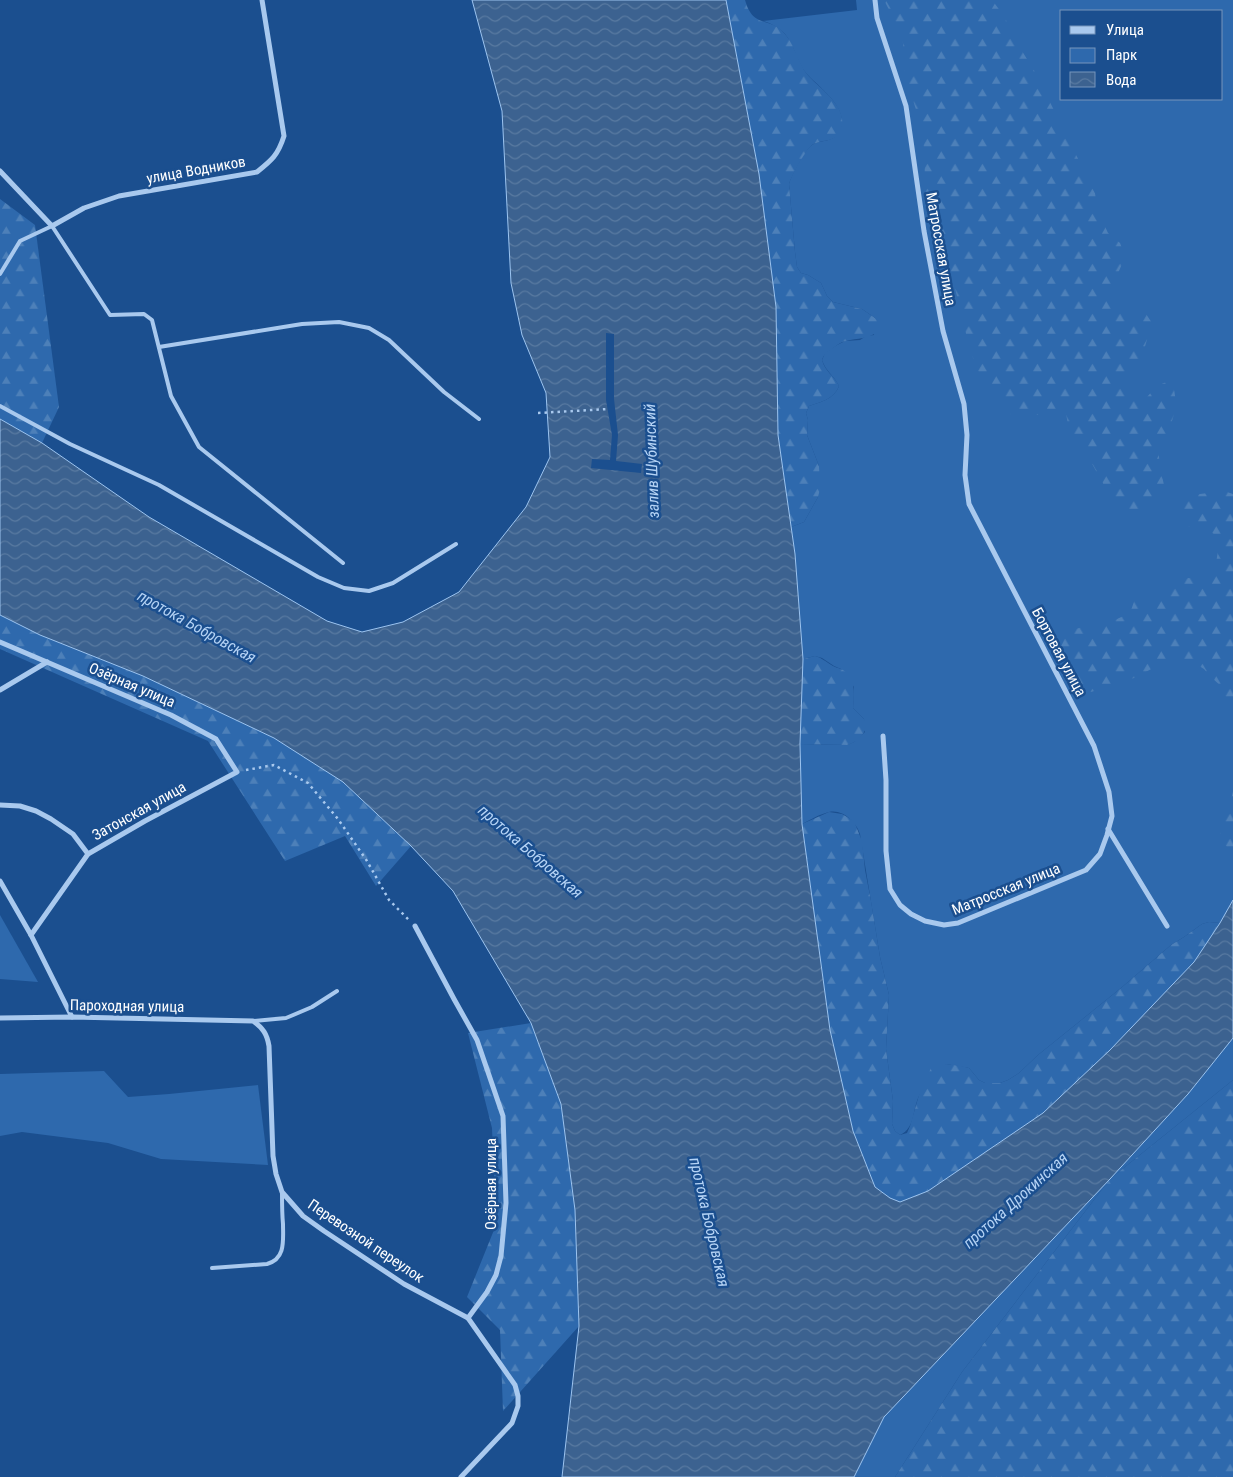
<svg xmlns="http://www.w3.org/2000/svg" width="1233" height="1477" font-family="'Roboto Condensed',sans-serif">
	<defs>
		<pattern id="forest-firs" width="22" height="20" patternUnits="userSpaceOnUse" patternTransform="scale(1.25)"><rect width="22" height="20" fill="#2e69ad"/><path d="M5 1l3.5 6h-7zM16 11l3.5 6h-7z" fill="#4d80b9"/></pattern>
		<pattern id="water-waves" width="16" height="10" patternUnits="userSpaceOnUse" patternTransform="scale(1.25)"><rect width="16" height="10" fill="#3c6290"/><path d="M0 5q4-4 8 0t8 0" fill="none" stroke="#597aa1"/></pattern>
	</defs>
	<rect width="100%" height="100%" fill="#1b4f8f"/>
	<g fill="#2e69ad" fill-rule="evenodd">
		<path d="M856,0H1233V900L1220,923L1209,922L1202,924L1184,937L1171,945L1121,988L1038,1055L1019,1073L1008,1080L1000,1083H985L979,1080L969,1068L946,1064C937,1074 927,1083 920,1094C912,1108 916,1128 900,1135L895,1131L892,1124L893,1101L886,1049L889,995L880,957L860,834C856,822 843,809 829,812C820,814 810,820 802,824L800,744L847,745L854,742L865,732L864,719L853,708L854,687L841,669L834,666L822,658L815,656L803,659L795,554L791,527L804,522L818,497L819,466L807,435L808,420L806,413L809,406C821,402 834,399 839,386C833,374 826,372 822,360L825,353L837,345L845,341L860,340L866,336L874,335L875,318L862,309L833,302L827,296L821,283L808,275L801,273L797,267L795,252L789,184C791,176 805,149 812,145C821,139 833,143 839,132C852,109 818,87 806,73C797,62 793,41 783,32C778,27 770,23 763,21L857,10ZM1062,11H1222V99H1062Z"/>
		<polygon points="0,915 38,982 0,979"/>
		<polygon points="1233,1038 1233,1080 1110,1179 962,1372 895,1477 854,1477 883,1417 1110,1179 1188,1094"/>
		<polygon points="104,1071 128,1097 169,1094 258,1085 268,1165 161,1159 108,1143 22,1132 0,1136 0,1074"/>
	</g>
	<g fill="url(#forest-firs)">
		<path d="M726,0H745C753,29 769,16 784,33C792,41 798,59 804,70C814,86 846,102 842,126C839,144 823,138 812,145C806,149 791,177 789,184L795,252L797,267L801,273L808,275L821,283L827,296L833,302L862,309L875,318L880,324L879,331C869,339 857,338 846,341C840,342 836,346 832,349C826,353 824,354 822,360C825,372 834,375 839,386C834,399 821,402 809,406L806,413L808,420L807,435L819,466L820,489L818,497L804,522L791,527L778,435L776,307L759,174Z"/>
		<path d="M884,0H992L1004,16L1017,43L1035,72L1095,193L1097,207L1102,220L1108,233L1120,243L1125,256C1120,271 1112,283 1109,298L1116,310L1130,312L1144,311L1152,323L1143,353L1125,378L1123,391L1134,401L1147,397L1157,386L1171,380C1178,399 1177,413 1167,432C1164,437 1160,443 1159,449C1158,463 1163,477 1165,491L1154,504L1141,511L1126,509L1114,500L1105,487L1090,460L1070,434L1066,414L1052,411L1036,415L1021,417L1007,413L997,401L980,375L974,361L969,346L954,284L935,240L926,212L924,148L919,119L905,75L903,43L899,29Z"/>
		<polygon points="0,199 35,225 59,407 42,443 0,419"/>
		<path d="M1224,491L1233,494V711L1227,701L1222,687L1211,677L1204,669L1191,661H1176L1161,664L1134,678L1091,692L1075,691L1064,681L1059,667V652L1064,639L1075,629L1117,619L1130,613L1135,599L1166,596L1174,585L1188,578L1204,579L1215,569L1220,539C1216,536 1211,531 1206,530C1201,528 1195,529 1190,527C1179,522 1174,511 1178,500L1192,495Z"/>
		<polygon points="0,615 40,635 143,676 274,738 343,782 411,846 376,886 345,836 285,861 208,741 0,649"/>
		<path d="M815,656C822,658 826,662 833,666C837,668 843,669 847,673C856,682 854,696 853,708L864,719L867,725C864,736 857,742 847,745L800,744L803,659Z"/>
		<path d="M1233,787V850L1229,849C1226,846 1223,843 1222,839C1221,837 1218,817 1219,815C1220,809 1226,807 1229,803C1233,798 1232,792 1233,787Z"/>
		<polygon points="829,812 842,814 854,821 862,841 865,870 871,901 880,957 889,995 886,1049 893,1101 892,1124 895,1131 900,1135 907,1133 910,1126 919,1095 931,1068 946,1064 961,1066 969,1068 979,1080 985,1083 1000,1083 1008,1080 1019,1073 1038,1055 1121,988 1171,945 1184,937 1202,924 1209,922 1220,923 1194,962 1110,1050 1043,1113 928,1191 900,1202 890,1199 875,1187 853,1131 830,1030 802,824"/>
		<polygon points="531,1023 561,1104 575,1210 579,1326 503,1411 500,1330 467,1297 496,1225 492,1128 468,1033"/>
		<polygon points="1233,1080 1233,1477 895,1477 962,1372 1110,1179"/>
	</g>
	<polygon fill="url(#water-waves)" stroke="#9cc4f0" points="472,0 726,0 759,174 776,307 778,435 795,554 803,659 800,744 802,824 830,1030 853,1131 875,1187 890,1198 900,1202 928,1191 1043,1113 1110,1050 1194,962 1220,923 1233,900 1233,1038 1188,1094 1110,1179 884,1417 854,1477 562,1477 579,1326 575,1210 561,1104 531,1023 453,891 411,846 343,782 274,738 143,676 40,635 0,615 0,419 42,443 149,517 327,621 362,632 403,622 459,592 526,507 550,457 546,393 522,335 511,283 502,111"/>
	<polygon fill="#1b4f8f" points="606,333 614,334 614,399 618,435 616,461 642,464 641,473 591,468 592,459 610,460 612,435 606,400"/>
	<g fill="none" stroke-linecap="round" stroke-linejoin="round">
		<g stroke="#a9c9ee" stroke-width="2.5" stroke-dasharray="2.5 4" stroke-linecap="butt">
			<polyline points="538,413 608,409"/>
			<polyline points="246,770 274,765 308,783 338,819 367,861 389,900 410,921"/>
		</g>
		<g stroke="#a9c9ee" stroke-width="4">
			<polyline points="0,274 20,241 52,226 110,315 144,314 152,320 171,396 199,447 343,563"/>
			<polyline points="159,347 302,324 339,322 369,328 389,340 444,392 479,419"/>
			<polyline points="0,406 70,444 159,485 318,577 344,588 369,591 393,583 456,544"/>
			<polyline points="253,1021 286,1018 312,1007 337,991"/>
			<path d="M212,1268L267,1264C286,1259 283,1240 283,1224C282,1214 282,1203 282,1192"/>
		</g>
		<g stroke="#a9c9ee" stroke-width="5">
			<polyline points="875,0 877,18 906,106 924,231 943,331 964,404 967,435 965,475 969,504 1094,746 1109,792 1112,816 1107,835 1100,854 1086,870 958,923 944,925 925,921 911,914 900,905 890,889 886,851 886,780 883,736"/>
			<path d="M0,171L52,226L84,208L119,196L257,172C272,160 278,155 284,136L262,0"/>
			<polyline points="0,642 171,715 216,739 237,772 145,821 88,854 31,935"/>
			<polyline points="0,690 47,662"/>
			<polyline points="0,805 20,806 36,811 51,819 73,834 88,854"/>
			<polyline points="1108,829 1167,926"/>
			<polyline points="0,881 31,935 72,1017"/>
			<polyline points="415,926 454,999 477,1040 503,1116 506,1203 501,1256 496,1275 487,1292 468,1318 515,1385 518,1396 518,1406 512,1423 461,1477"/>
			<path d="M0,1018L72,1017L253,1021C263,1028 267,1034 269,1046L273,1156L276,1174L282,1192L303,1216L324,1231L404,1284L468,1318"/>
		</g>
	</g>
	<g text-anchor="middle" stroke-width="5" stroke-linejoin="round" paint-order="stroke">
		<g font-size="15" fill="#fff" stroke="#1b4f8f">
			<text transform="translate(196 170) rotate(-10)" y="5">улица Водников</text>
			<text transform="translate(941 249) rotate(80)" y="5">Матросская улица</text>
			<text transform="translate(1059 652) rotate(62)" y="5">Бортовая улица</text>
			<text transform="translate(132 685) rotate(23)" y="5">Озёрная улица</text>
			<text transform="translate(139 811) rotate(-29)" y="5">Затонская улица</text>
			<text transform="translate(1006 889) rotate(-22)" y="5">Матросская улица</text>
			<text transform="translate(127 1006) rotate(1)" y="5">Пароходная улица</text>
			<text transform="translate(491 1184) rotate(-90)" y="5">Озёрная улица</text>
			<text transform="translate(366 1241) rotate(34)" y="5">Перевозной переулок</text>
		</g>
		<g font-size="16" font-style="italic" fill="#b5d3f5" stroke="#1b4f8f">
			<text transform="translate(651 461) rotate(-92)" y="6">залив Шубинский</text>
			<text transform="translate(197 626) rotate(29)" y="6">протока Бобровская</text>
			<text transform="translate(531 851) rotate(41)" y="6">протока Бобровская</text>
			<text transform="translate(1015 1200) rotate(-42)" y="6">протока Дрокинская</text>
			<text transform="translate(710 1222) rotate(77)" y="6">протока Бобровская</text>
		</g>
	</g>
	<rect x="1060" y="10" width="162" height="90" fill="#1b4f8f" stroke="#7695bc"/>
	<rect x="1070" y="26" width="25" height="8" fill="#a9c9ee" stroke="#7695bc"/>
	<text x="1106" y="35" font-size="15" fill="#ffffff">Улица</text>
	<rect x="1070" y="48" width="25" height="15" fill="#2e69ad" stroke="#7695bc"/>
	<text x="1106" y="60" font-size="15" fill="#ffffff">Парк</text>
	<rect x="1070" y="72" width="25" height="15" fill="url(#water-waves)" stroke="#7695bc"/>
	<text x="1106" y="85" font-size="15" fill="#ffffff">Вода</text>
</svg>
